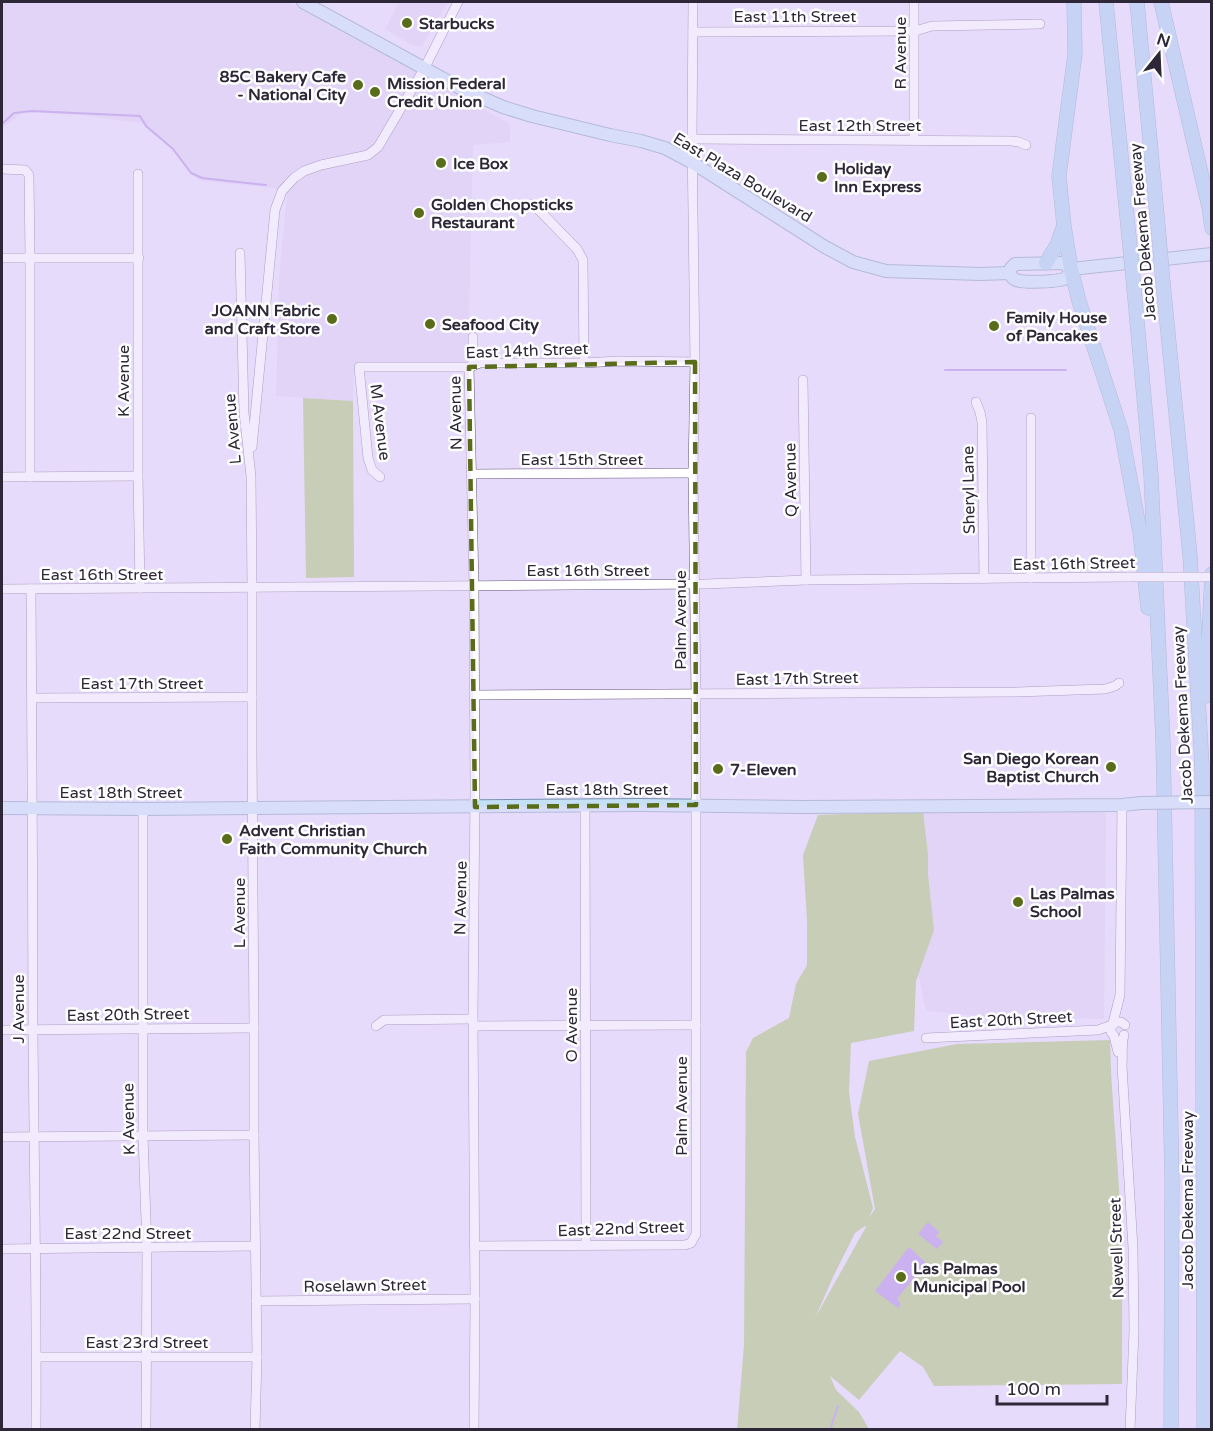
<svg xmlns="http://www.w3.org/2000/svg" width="1213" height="1431" font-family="'Varela Round',sans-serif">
	<rect width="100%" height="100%" fill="#e7dbfc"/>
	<g fill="#daccf2">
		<polygon points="2,2 288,2 362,41 510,124 510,142 473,145 468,362 354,364 353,401 276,396 279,278 287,194 273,188 202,181 192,175 166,142 141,123 79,115 24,112 2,128"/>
		<polygon points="399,2 448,2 422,46 414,46 385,29"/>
		<polygon points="923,811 1093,812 1106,813 1104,1019 990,1017 926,1011 918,974 934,930 928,874 928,854"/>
	</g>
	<g fill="#a3bc65" fill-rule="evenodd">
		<polygon points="303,398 353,401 354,577 306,578"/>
		<path d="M923,811L928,854V874L934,930L916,981L914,1031L851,1043L849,1092L855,1137L873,1208L869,1218L875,1209L858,1114L869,1061L957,1044L1110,1040C1111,1097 1118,1153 1120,1210C1123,1268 1122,1326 1122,1384L934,1386L923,1367L900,1351L859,1400L830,1376L836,1390L859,1412L869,1429L737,1430L744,1345L746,1052L753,1038L789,1018L796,984L807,965V921L803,855L818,815ZM865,1226L866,1227L815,1318L834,1275L855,1233Z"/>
	</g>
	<g fill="#a87fdf">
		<polygon points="928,1222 939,1232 936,1236 943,1242 937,1249 918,1234"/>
		<polygon points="909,1247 926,1263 897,1299 901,1304 898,1308 875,1291"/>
	</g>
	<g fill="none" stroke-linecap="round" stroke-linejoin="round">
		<g stroke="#a87fdf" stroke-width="2">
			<polyline points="2,124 14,113 32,111 140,116 146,126 173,149 191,173 202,178 266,185"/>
			<polyline points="945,370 1066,370"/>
			<polyline points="830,1430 838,1406"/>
		</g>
		<defs>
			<g id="minor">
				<polyline points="914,2 914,140"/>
				<polyline points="693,32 915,31 932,26 1040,24"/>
				<polyline points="692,139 1012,141 1019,142 1026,145"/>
				<polyline points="2,169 25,170 29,175 30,257 30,477"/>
				<polyline points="138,174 138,476 140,588"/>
				<polyline points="533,204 577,249 583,260 584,363"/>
				<polyline points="240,253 244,413 251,476 252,588 252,752 254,1028 254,1135 257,1357 255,1430"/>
				<polyline points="2,258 139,258"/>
				<polyline points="473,366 473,337"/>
				<polyline points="469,367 474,585 475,791 473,1019 475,1299 474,1430"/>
				<polyline points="803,380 806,580"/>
				<polyline points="976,402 980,412 982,422 984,579"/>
				<polyline points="252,447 275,210 282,191 294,178 304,171 321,165 368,155 378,147 424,69 458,2"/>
				<polyline points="471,474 693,473"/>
				<polyline points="2,477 138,476"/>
				<polyline points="380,477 372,470 368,458 359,367 469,367 480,363 584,363 618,361 695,362"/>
				<polyline points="1031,578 1031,418"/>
				<polyline points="2,589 705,584 806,580 1129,577"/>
				<path d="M31,589C33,736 32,883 33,1030C34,1163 37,1296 36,1430"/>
				<polyline points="475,695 1017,692 1105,689 1115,686 1119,683"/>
				<polyline points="33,698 252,697"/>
				<polyline points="585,806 586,1245"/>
				<polyline points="143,809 143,1136 147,1249 146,1430"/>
				<polyline points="1113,1023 1120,995 1122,805"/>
				<polyline points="376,1026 384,1020 473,1019"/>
				<polyline points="474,1026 696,1025"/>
				<polyline points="2,1030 254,1028"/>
				<path d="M1124,1035C1121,1045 1123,1055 1122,1066L1133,1248L1134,1331L1130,1430"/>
				<polyline points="926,1038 1098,1030 1112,1025"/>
				<polyline points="1118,1052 1114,1036 1111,1032 1111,1027 1116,1022 1121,1022 1125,1025"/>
				<polyline points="2,1137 254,1135"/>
				<polyline points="474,1246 685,1245 691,1243 696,1234 696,694 693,473 695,362 692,139 693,2"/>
				<polyline points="2,1249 255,1246"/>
				<polyline points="256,1301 475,1299"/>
				<polyline points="37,1357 257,1357"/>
			</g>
			<g id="major">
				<path d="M303,2L462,89L503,107L532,116L610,135L641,141L665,148L693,163L825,247L853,262L886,271L981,274L1009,273C1011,276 1012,278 1016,280C1024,283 1059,282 1066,278C1069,275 1069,273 1071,269"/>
				<polyline points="1009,273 1011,268 1015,264 1063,263 1071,269 1212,254"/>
				<polyline points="2,808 143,809 639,805 802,807 1122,805 1141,803"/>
			</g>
			<g id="highway">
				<polyline points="1074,2 1075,54 1059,176 1064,226 1071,269 1079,301 1121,430 1140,532 1148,608"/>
				<polyline points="1106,2 1129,237"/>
				<polyline points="1137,2 1159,237"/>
				<polyline points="1161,2 1209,207 1212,228"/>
				<polyline points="1046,263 1057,245 1063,228"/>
				<polyline points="1163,283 1190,555 1202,767 1204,1430"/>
				<polyline points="1134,288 1151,475 1163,742 1172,1182 1171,1430"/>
				<polyline points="1206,696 1212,574"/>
			</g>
		</defs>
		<use href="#minor" stroke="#645679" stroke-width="10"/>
		<use href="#major" stroke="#7692ae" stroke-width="14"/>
		<use href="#highway" stroke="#7692ae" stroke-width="15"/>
		<use href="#minor" stroke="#fff" stroke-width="9"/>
		<use href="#major" stroke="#c5e0f5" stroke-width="12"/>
		<use href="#highway" stroke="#9ecbee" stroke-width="14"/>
		<defs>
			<polyline id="minor-bridge" points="1129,577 1212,577"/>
			<polyline id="major-bridge" points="1141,803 1212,802"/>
			<g id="highway-bridge">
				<polyline points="1129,237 1134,288"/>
				<polyline points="1159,237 1163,283"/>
			</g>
		</defs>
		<use href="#minor-bridge" stroke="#645679" stroke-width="10" stroke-linecap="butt"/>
		<use href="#major-bridge" stroke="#7692ae" stroke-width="14" stroke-linecap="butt"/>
		<use href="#highway-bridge" stroke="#7692ae" stroke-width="15" stroke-linecap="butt"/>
		<use href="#minor-bridge" stroke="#fff" stroke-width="9"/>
		<use href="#major-bridge" stroke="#c5e0f5" stroke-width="12"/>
		<use href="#highway-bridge" stroke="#9ecbee" stroke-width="14"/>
	</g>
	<path d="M0 0H1213V1431H0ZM695,362L696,805L475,807L469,367Z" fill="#e7dbfc" fill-opacity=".55" fill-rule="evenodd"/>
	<path fill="none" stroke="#596c1a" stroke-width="4.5" stroke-dasharray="12 8" stroke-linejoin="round" d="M695,362L696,805L475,807L469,367Z"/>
	<g fill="#596c1a" stroke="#fff" stroke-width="2">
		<circle cx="407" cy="23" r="6"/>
		<circle cx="358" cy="85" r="6"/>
		<circle cx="375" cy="92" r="6"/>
		<circle cx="441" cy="163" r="6"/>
		<circle cx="822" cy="177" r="6"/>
		<circle cx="419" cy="213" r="6"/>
		<circle cx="332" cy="319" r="6"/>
		<circle cx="430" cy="324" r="6"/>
		<circle cx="994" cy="326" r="6"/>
		<circle cx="1111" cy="767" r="6"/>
		<circle cx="718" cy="769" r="6"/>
		<circle cx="227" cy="839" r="6"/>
		<circle cx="1018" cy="902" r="6"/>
		<circle cx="901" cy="1277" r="6"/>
	</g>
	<g text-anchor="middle" stroke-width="5" stroke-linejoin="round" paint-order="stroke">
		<g font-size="16" fill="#2d2737" stroke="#fff">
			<text x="795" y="22">East 11th Street</text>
			<text transform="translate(900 53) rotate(-90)" y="6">R Avenue</text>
			<text x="860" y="131">East 12th Street</text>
			<text transform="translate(743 177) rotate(31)" y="6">East Plaza Boulevard</text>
			<text transform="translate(1142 232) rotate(-95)" y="6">Jacob Dekema Freeway</text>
			<text transform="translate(527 350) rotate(-2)" y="6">East 14th Street</text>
			<text transform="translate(123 381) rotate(-90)" y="6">K Avenue</text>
			<text transform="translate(455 413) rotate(-91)" y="6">N Avenue</text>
			<text transform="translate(381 422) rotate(83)" y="6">M Avenue</text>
			<text transform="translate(232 429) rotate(-95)" y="6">L Avenue</text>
			<text x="582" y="465">East 15th Street</text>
			<text transform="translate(790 480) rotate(-91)" y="6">Q Avenue</text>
			<text transform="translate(968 490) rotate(-91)" y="6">Sheryl Lane</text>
			<text transform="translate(1074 563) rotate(-1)" y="6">East 16th Street</text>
			<text x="588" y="576">East 16th Street</text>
			<text x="102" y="580">East 16th Street</text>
			<text transform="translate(680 620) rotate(-90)" y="6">Palm Avenue</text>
			<text transform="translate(797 678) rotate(-1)" y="6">East 17th Street</text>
			<text x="142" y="689">East 17th Street</text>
			<text transform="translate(1182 715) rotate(-93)" y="6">Jacob Dekema Freeway</text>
			<text x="607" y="795">East 18th Street</text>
			<text x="121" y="798">East 18th Street</text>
			<text transform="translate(460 898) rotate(-89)" y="6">N Avenue</text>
			<text transform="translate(239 913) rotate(-90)" y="6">L Avenue</text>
			<text transform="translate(18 1009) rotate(-90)" y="6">J Avenue</text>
			<text transform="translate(128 1014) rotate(-1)" y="6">East 20th Street</text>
			<text transform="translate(1011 1019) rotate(-3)" y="6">East 20th Street</text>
			<text transform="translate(571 1025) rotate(-90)" y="6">O Avenue</text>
			<text transform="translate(681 1106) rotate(-90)" y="6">Palm Avenue</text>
			<text transform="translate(128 1119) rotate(-91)" y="6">K Avenue</text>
			<text transform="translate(1187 1200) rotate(-90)" y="6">Jacob Dekema Freeway</text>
			<text transform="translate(621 1228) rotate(-2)" y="6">East 22nd Street</text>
			<text x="128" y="1239">East 22nd Street</text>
			<text transform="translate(1116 1248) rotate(-92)" y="6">Newell Street</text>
			<text transform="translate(365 1285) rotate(-1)" y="6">Roselawn Street</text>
			<text x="147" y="1348">East 23rd Street</text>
		</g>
		<g font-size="16" font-weight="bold" fill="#2d2737" stroke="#fff" text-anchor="start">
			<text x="419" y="29">Starbucks</text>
			<text x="346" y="82" text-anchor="end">85C Bakery Cafe<tspan x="346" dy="18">- National City</tspan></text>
			<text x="387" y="89">Mission Federal<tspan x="387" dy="18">Credit Union</tspan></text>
			<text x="453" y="169">Ice Box</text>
			<text x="834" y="174">Holiday<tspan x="834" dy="18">Inn Express</tspan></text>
			<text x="431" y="210">Golden Chopsticks<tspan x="431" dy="18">Restaurant</tspan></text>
			<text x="320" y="316" text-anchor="end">JOANN Fabric<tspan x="320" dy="18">and Craft Store</tspan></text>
			<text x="1006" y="323">Family House<tspan x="1006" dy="18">of Pancakes</tspan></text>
			<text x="442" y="330">Seafood City</text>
			<text x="1099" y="764" text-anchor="end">San Diego Korean<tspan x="1099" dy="18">Baptist Church</tspan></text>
			<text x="730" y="775">7-Eleven</text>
			<text x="239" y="836">Advent Christian<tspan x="239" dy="18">Faith Community Church</tspan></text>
			<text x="1030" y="899">Las Palmas<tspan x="1030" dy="18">School</tspan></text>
			<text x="913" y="1274">Las Palmas<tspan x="913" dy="18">Municipal Pool</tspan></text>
		</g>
	</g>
	<rect width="1213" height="1431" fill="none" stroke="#2d2737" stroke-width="6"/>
	<g transform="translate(1159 54) rotate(18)" stroke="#ffffff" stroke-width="4.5" paint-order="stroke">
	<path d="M0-4.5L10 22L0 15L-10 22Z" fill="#2d2737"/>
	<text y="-9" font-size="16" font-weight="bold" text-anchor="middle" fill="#2d2737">N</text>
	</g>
	<path d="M997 1395v9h110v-9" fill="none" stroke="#2d2737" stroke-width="3"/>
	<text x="1006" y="1395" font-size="18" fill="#2d2737" stroke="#ffffff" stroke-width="4.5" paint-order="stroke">100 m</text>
</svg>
